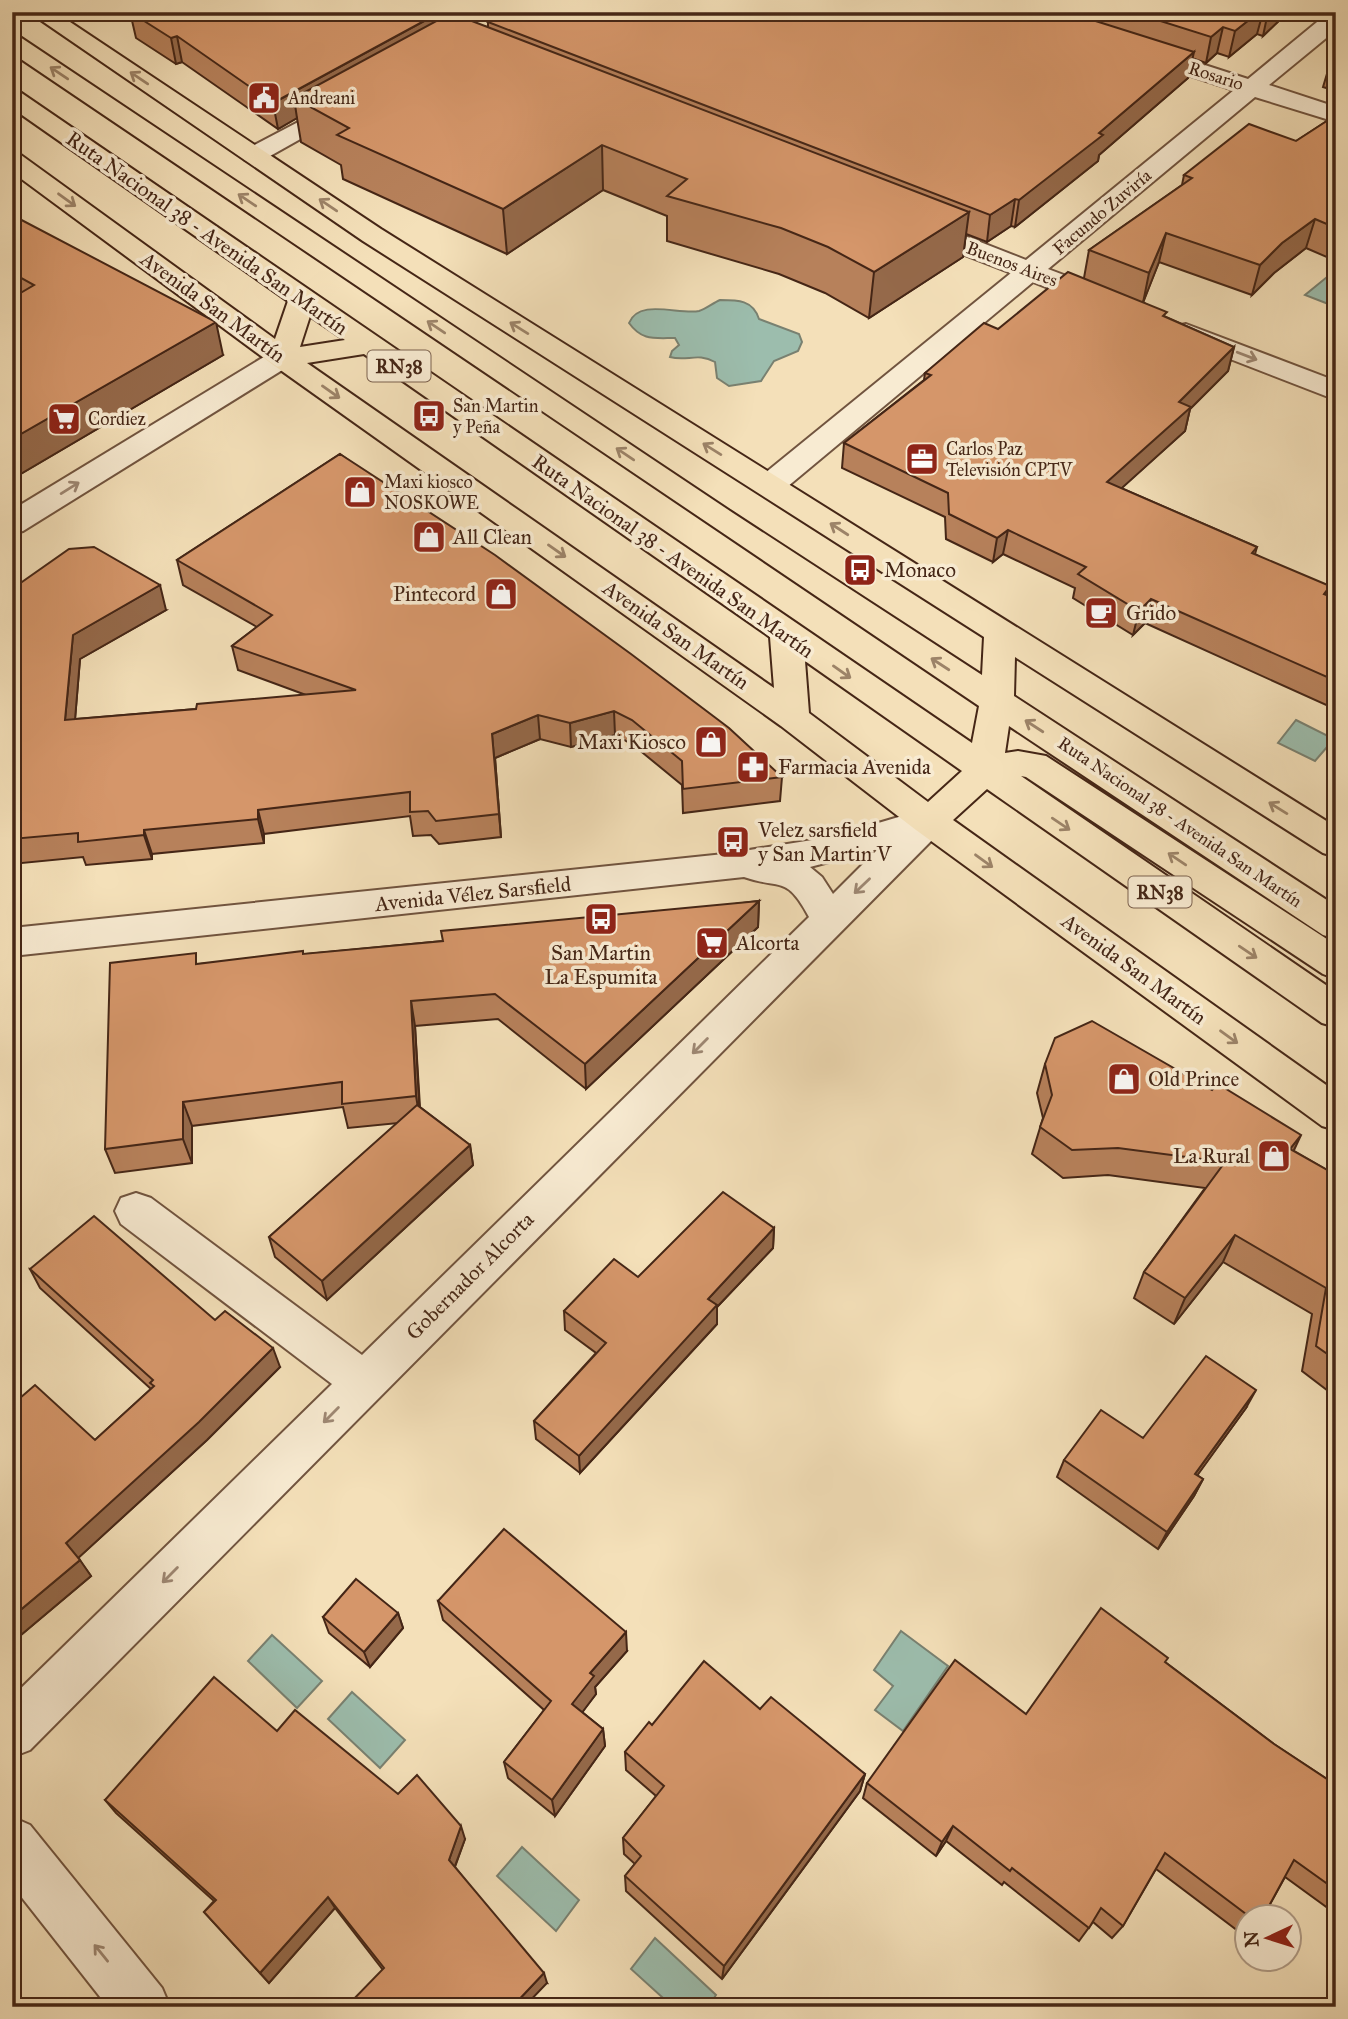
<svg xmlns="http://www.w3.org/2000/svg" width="1348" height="2019" font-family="'IM FELL Great Primer',serif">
	<rect width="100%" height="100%" fill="#f4e0b9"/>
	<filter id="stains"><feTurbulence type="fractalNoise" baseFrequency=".00286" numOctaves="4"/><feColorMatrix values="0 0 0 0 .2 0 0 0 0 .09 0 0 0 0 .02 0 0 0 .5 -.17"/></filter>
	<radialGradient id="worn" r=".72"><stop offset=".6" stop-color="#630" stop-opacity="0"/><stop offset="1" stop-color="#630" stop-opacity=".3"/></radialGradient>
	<g fill="#9cbdad" stroke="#798171" stroke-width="2">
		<polygon points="1327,277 1336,279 1336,301 1331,305 1305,295"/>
		<path d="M720,300C738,300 753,300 759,319L799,334L802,342L798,351L774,361L761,381L729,386L717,378L715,362C697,352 687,362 670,357L672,351L679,345L675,338C654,338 642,341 629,323C639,298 679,315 699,311C706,309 713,303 720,300Z"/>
		<polygon points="1296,720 1334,739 1315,761 1278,743"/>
		<polygon points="901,1631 948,1666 903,1731 875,1710 893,1686 874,1670"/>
		<polygon points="272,1635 322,1681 297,1708 248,1661"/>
		<polygon points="352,1692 405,1740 380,1768 328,1719"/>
		<polygon points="522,1847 579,1900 556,1931 497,1876"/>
		<polygon points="655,1938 716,1995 708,2007 673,2007 631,1969"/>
	</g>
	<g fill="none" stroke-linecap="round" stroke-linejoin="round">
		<defs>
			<g id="minor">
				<polygon points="1336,12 1336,30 1269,85 1336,107 1336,122 1255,97 1048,269 1114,294 1118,300 1114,306 1104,308 1094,306 1033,282 781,492 770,494 759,492 755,485 759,478 1011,273 906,232 902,226 906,220 915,218 924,220 1026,260 1234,90 1133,57 1129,52 1133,47 1149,47 1248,79 1328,13"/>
				<polygon points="344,98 352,100 356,105 352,110 263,160 254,162 245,160 242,155 245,150"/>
				<polygon points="1186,324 1336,381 1336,400 1176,338 1172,332 1176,326"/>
				<polygon points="282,350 292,352 296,358 292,364 23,531 12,534 12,510 272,352"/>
				<path d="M929,808L942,812L947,821L942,830L30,1750L12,1757V1697L332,1384L121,1224L115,1211L121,1198L136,1193L151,1198L362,1355L809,917C786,874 781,890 744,877L12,956V928L724,854L831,837ZM878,849L833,894L822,877L810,867Z"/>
				<polygon points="12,1817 30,1825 162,1988 170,2007 108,2007 12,1885"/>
			</g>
			<path id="major" d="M29,12H55L381,229L1336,827V857L1323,853L1015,657L1014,696L1336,906V939L1323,935L1009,726L1005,753L1018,751L1046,756L1336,945V979L1323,974L1026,777L1021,776L1336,992V1027L1322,1023L987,789L953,820L1336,1092V1130L1322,1126L916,830L781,726L272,364L12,172V153L21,155L275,339L288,301L12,108V90L20,92L972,743L979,706L12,53V35L20,37L733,513L982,675L984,637L363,241ZM310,316L345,340L300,347ZM364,354L770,637L774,688L307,363ZM805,661L962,771L928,802L809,713Z"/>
		</defs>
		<use href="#minor" stroke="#71543f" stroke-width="4"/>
		<use href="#major" stroke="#452616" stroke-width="4"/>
		<use href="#minor" fill="#f8ebd2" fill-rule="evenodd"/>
		<use href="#major" fill="#f4e0b9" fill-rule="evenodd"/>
	</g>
	<g fill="#b7815b" stroke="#452616" stroke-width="2">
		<polygon points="130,12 437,14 438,20 488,27 488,22 504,12 1288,12 1263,36 1257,34 1229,57 1217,53 1206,63 1192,58 1188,78 1099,155 1098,161 1015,227 1011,226 987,242 966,234 963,257 869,318 825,293 779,274 667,241 667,216 603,190 507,254 343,179 341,165 301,142 297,118 278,129 182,62 176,64 136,38"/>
		<polygon points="1336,61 1336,91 1323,87 1329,67"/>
		<polygon points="1336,115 1336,261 1306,248 1274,273 1252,295 1159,262 1143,302 1166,317 1234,347 1228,371 1190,409 1185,431 1121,488 1257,547 1255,554 1327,595 1336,599 1335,709 1145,623 1133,635 1073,598 1075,588 1003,554 993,562 946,539 945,517 842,468 844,443 924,380 925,373 1084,278 1089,250 1182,185 1184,175 1296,141"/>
		<polygon points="12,215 223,355 12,479"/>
		<polygon points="340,454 782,777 780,801 683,813 682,785 632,744 615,735 571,747 540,739 495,758 501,837 439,844 431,835 413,836 410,816 264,834 264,843 152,854 152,859 86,865 83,857 12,864 12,589 166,610 80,659 75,719 196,709 306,695 238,670 232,646 257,627 183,585 177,560"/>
		<polygon points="759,901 758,927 586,1089 498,1019 415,1026 420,1107 470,1145 473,1165 327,1300 275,1257 269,1237 398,1123 348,1128 343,1107 192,1126 192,1163 115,1173 105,1149 200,964 443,941"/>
		<polygon points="1045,1064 1294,1151 1336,1175 1336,1397 1302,1371 1312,1314 1223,1262 1174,1324 1134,1298 1144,1272 1205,1188 1108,1175 1063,1178 1032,1154 1043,1118 1037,1093"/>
		<polygon points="774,1228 773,1248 717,1307 717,1324 580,1473 536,1439 534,1421 596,1353 565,1330 564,1311 638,1277"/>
		<polygon points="30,1269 215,1320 280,1367 207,1440 78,1558 91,1576 15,1640 12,1637 12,1405 95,1440 151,1389 40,1288"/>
		<polygon points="1246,1408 1197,1475 1203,1479 1194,1496 1158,1549 1057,1477 1064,1460"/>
		<polygon points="438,1601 627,1651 595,1687 596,1694 582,1712 603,1729 605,1746 555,1816 508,1778 504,1762 544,1710 443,1620"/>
		<polygon points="398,1613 403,1628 370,1667 329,1633 323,1617"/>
		<polygon points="1165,1662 1274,1744 1336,1785 1336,1914 1285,1877 1263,1917 1247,1917 1246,1937 1156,1869 1123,1926 1112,1938 1093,1922 1079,1941 1004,1882 1002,1885 946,1841 936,1856 863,1798 867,1783 1026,1714"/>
		<polygon points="760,1709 865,1774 860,1791 722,1979 626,1891 625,1876 635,1864 624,1854 623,1838 656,1796 626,1770 625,1752 652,1725"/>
		<polygon points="277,1731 398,1794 465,1839 455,1867 547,1983 383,1970 335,1908 269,1983 204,1912 214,1901 116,1813 105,1800"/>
	</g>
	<g fill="#95694a" stroke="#452616" stroke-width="2">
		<polygon points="1259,12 1263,12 1257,34 1229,57 1235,31"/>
		<polygon points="1268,12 1288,12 1263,36"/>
		<polygon points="437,14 440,39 294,98 297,118 278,129 273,103"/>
		<polygon points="1223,27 1217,53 1206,63 1211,37"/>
		<polygon points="177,36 182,62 176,64 171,38"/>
		<polygon points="1194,52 1188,78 1099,155 1098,161 1015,227 1019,200 1099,133"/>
		<polygon points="602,145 603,190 507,254 503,209"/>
		<polygon points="1015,199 1011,226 987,242 990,215"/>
		<polygon points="969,212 963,257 869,318 874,272"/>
		<polygon points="1315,219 1306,248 1274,273 1252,295 1260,265 1282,243"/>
		<polygon points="1166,233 1159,262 1143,303 1149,273"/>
		<polygon points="216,322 223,355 12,479 12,439"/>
		<polygon points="1234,347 1228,371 1190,409 1185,431 1102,506 1107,482 1179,402"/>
		<polygon points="1008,530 1003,554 993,562 997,538"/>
		<polygon points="160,585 166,610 80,659 73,744 65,720 73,635"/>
		<polygon points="1151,599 1145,623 1133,635 1139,611"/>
		<polygon points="614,711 615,735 571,747 570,723"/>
		<polygon points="538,715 540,739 495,758 501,837 492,734"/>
		<polygon points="258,810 264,834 264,843 258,819"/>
		<polygon points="144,830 152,854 152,859 144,835"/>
		<polygon points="759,901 758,927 586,1089 585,1064"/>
		<polygon points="411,1001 415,1026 420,1120 416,1096"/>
		<polygon points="183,1102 192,1126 192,1163 183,1139"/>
		<polygon points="1301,1135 1288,1163 1290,1149"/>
		<polygon points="470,1145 473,1165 327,1300 322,1281"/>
		<polygon points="774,1228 773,1248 717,1307 717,1324 580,1473 579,1456 708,1299"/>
		<polygon points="1235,1235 1223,1262 1174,1324 1185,1298"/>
		<polygon points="273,1348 280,1367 207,1440 76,1560 66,1543"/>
		<polygon points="1256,1390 1246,1408 1186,1491 1195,1474"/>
		<polygon points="1203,1479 1194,1496 1158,1549 1167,1532"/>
		<polygon points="80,1560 91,1576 15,1640 12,1636 12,1617"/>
		<polygon points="398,1613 403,1628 370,1667 364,1652"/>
		<polygon points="626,1632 627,1651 595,1687 596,1694 575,1722 572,1704 590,1673"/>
		<polygon points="603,1729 605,1746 555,1816 552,1800"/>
		<polygon points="865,1774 860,1791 722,1979 724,1966"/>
		<polygon points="461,1826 465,1839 453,1871 449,1860"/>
		<polygon points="953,1826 946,1841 936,1856 942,1842"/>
		<polygon points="328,1897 335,1908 269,1983 260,1973"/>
		<polygon points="544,1973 547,1983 524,2007 512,2007"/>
	</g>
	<g fill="#d5966a" stroke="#452616" stroke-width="2">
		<polygon points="130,12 435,12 437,14 273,103 177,36 171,38"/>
		<polygon points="504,12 1067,12 1194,52 1099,133 1103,135 1019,200 1015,199 990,215 488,22"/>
		<polygon points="1132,12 1259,12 1235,31 1223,27 1211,37"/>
		<polygon points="451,13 969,212 874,272 828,247 781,228 667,196 687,179 602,145 503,209 337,135 349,128 294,98"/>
		<polygon points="1336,61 1336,69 1329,67"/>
		<polygon points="1336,115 1336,228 1315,219 1282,243 1260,265 1166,233 1149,273 1089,250 1192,178 1184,175 1249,124 1296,141"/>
		<polygon points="12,215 216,322 12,439 12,298 34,285 12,273"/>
		<polygon points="1068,272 1167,312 1163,316 1234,347 1179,402 1191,407 1107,482 1257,547 1252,553 1330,586 1324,594 1336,599 1336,681 1151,599 1139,611 1078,574 1086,567 1008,530 997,538 949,514 948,493 844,443 931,375 925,373 984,323 998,329"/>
		<polygon points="340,454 495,555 631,654 729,728 782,777 683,789 682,761 632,720 614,711 570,723 538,715 492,734 499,814 436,821 428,811 410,812 410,792 258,810 258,819 144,830 144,835 78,842 78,833 12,839 12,660 14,644 12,645 12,589 69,549 94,547 160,585 73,635 65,720 196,709 197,704 356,690 232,646 272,615 177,560"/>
		<polygon points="759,901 585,1064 495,994 411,1001 416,1096 342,1104 342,1082 183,1102 183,1139 105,1149 110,963 196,953 196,964 303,951 303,954 443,941 441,931"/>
		<polygon points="1092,1021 1212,1090 1218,1084 1301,1135 1290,1149 1336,1175 1336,1360 1316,1346 1326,1288 1235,1235 1185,1298 1144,1272 1225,1162 1118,1148 1072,1150 1040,1127 1052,1095 1045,1064 1055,1038"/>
		<polygon points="417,1105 470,1145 322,1281 269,1237"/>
		<polygon points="723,1192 774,1228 708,1299 717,1305 579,1456 534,1421 606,1343 564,1311 614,1259 638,1277"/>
		<polygon points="94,1216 215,1320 225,1311 273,1348 199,1422 66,1543 80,1560 12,1617 12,1405 35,1385 95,1440 154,1386 150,1383 153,1380 30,1269"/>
		<polygon points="1206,1356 1256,1390 1195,1474 1203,1479 1167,1532 1064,1460 1101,1410 1143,1438"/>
		<polygon points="504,1529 626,1632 590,1673 594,1676 572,1704 603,1729 552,1800 504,1762 551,1701 438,1601"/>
		<polygon points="356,1579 398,1613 364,1652 323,1617"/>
		<polygon points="1101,1608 1168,1658 1165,1662 1274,1744 1336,1785 1336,1890 1294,1860 1263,1917 1250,1917 1165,1853 1123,1926 1101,1908 1089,1928 1012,1868 1010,1871 953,1826 942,1842 867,1783 955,1660 1026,1714"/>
		<polygon points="704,1661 760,1709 771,1697 865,1774 724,1966 625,1876 641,1856 623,1838 664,1786 625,1752 649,1722 652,1725"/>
		<polygon points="214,1677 277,1731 295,1710 398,1794 417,1775 461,1826 449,1860 544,1973 512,2007 346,2007 384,1968 328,1897 260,1973 204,1912 216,1900 105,1800"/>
	</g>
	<defs><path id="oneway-shaft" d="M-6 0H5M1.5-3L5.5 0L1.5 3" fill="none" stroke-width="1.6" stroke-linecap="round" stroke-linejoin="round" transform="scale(1.75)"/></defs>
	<g stroke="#9c8368">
		<use href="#oneway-shaft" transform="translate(59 73) rotate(-146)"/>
		<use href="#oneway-shaft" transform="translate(139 78) rotate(-146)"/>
		<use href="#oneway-shaft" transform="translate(67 200) rotate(36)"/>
		<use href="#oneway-shaft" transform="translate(247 200) rotate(-146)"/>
		<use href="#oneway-shaft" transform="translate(328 205) rotate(-146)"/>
		<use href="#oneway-shaft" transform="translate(436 327) rotate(-146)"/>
		<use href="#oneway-shaft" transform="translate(519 328) rotate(-148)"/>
		<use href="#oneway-shaft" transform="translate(331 392) rotate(35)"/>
		<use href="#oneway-shaft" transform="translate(712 449) rotate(-148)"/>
		<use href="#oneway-shaft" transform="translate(625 454) rotate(-146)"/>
		<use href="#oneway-shaft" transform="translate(839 529) rotate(-147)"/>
		<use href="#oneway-shaft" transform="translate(557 551) rotate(35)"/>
		<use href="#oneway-shaft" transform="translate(940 664) rotate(-147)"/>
		<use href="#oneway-shaft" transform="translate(842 672) rotate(35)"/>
		<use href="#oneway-shaft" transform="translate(1034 726) rotate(-147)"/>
		<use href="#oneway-shaft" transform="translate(1278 808) rotate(-148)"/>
		<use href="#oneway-shaft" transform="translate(1061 824) rotate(34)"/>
		<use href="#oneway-shaft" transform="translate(1177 859) rotate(-146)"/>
		<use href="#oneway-shaft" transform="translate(984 861) rotate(36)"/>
		<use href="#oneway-shaft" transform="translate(1248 952) rotate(34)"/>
		<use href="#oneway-shaft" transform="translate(1229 1037) rotate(36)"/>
	</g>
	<g stroke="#9e8874">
		<use href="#oneway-shaft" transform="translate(1247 356) rotate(21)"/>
		<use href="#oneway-shaft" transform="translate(70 488) rotate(-32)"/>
		<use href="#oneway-shaft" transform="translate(862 886) rotate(136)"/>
		<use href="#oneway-shaft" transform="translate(700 1046) rotate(135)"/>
		<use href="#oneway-shaft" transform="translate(331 1415) rotate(135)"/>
		<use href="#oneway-shaft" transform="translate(170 1575) rotate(135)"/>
		<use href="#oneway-shaft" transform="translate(101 1953) rotate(-129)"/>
	</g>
	<defs>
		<symbol id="civic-square" viewBox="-11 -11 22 22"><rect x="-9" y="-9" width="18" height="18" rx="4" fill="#8f2418" stroke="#f8ebd2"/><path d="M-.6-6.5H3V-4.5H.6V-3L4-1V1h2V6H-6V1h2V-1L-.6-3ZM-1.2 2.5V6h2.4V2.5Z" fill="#fff"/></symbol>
		<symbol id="bus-square" viewBox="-11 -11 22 22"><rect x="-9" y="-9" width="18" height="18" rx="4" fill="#8f2418" stroke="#f8ebd2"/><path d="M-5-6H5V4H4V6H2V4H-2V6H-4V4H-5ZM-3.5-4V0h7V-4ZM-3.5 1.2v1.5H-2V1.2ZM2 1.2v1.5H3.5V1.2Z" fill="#fff"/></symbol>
		<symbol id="supermarket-square" viewBox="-11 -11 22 22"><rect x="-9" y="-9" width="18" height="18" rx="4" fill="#8f2418" stroke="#f8ebd2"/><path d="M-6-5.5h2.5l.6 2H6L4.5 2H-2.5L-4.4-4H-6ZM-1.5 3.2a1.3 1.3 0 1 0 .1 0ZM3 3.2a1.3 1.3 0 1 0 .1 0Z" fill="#fff"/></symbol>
		<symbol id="office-square" viewBox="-11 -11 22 22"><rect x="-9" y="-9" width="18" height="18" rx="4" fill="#8f2418" stroke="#f8ebd2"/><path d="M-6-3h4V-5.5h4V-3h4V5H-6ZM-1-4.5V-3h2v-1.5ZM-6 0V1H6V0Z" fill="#fff"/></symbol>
		<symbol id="shop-square" viewBox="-11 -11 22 22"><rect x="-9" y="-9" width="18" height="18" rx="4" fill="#8f2418" stroke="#f8ebd2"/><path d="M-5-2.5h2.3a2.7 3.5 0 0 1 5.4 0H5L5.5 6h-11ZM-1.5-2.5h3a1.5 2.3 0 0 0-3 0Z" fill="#fff"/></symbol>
		<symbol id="cafe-square" viewBox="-11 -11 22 22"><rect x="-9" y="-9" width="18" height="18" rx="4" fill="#8f2418" stroke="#f8ebd2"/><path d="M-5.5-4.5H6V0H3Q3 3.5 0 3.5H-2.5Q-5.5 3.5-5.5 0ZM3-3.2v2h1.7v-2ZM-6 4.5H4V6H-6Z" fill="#fff"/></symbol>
		<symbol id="pharmacy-square" viewBox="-11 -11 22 22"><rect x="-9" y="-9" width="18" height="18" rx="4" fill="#8f2418" stroke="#f8ebd2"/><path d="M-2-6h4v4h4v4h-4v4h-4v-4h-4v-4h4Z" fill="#fff"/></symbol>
	</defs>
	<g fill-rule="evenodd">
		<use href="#civic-square" x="245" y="79" width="38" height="38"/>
		<use href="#bus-square" x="410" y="397" width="38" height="38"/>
		<use href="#supermarket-square" x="45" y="400" width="38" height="38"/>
		<use href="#office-square" x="903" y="440" width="38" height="38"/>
		<use href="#shop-square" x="341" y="473" width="38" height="38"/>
		<use href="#shop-square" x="410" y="518" width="38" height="38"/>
		<use href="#bus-square" x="841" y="551" width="38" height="38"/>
		<use href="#shop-square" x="482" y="575" width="38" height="38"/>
		<use href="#cafe-square" x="1082" y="594" width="38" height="38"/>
		<use href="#shop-square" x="692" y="723" width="38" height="38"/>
		<use href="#pharmacy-square" x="734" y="748" width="38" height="38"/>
		<use href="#bus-square" x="714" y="823" width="38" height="38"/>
		<use href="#bus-square" x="582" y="900" width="38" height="38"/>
		<use href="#supermarket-square" x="693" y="924" width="38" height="38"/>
		<use href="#shop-square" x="1105" y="1060" width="38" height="38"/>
		<use href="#shop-square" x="1255" y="1137" width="38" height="38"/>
	</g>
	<g text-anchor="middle" stroke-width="7" stroke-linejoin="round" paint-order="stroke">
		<g font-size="18" fill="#452616" stroke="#f8ebd2">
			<text transform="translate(1216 76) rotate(18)" y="6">Rosario</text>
			<text transform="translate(1102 212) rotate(-40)" y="6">Facundo Zuviría</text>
			<text transform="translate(1012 264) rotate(21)" y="6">Buenos Aires</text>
			<text transform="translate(1180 822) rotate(34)" y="6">Ruta Nacional 38 - Avenida San Martín</text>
		</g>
		<g font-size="18" fill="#452616" stroke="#f8ebd2" text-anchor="start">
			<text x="288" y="104">Andreani</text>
			<text x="453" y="412">San Martin<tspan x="453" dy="21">y Peña</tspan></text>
			<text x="88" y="425">Cordiez</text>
			<text x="946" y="455">Carlos Paz<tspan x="946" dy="21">Televisión CPTV</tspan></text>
			<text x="384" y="488">Maxi kiosco<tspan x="384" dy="21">NOSKOWE</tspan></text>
		</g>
		<g fill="#f8ebd2" stroke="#7b614e" stroke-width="2">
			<rect x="367.5" y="350.5" width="63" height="31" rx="5"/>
			<rect x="1128.5" y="876.5" width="63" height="31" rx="5"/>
		</g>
		<g font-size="19" font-weight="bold" fill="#452616">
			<text x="399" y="373">RN38</text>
			<text x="1160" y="899">RN38</text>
		</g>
		<g font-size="21" fill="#452616" stroke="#f8ebd2">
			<text transform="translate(207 233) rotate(35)" y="7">Ruta Nacional 38 - Avenida San Martín</text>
			<text transform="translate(213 307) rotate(36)" y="7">Avenida San Martín</text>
			<text transform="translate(673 556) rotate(35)" y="7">Ruta Nacional 38 - Avenida San Martín</text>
			<text transform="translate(676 635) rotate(35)" y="7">Avenida San Martín</text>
			<text transform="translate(473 894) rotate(-6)" y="7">Avenida Vélez Sarsfield</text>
			<text transform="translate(1134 969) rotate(36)" y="7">Avenida San Martín</text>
			<text transform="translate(470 1276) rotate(-45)" y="7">Gobernador Alcorta</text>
		</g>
		<g font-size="21" fill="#452616" stroke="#f8ebd2" text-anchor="start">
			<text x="453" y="544">All Clean</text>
			<text x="884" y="577">Monaco</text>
			<text x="476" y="601" text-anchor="end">Pintecord</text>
			<text x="1126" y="620">Grido</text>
			<text x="686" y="749" text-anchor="end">Maxi Kiosco</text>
			<text x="778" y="774">Farmacia Avenida</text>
			<text x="758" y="837">Velez sarsfield<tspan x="758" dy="24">y San Martin V</tspan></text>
			<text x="736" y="950">Alcorta</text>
			<text x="601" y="960" text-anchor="middle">San Martin<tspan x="601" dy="24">La Espumita</tspan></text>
			<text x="1148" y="1086">Old Prince</text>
			<text x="1250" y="1163" text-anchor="end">La Rural</text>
		</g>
	</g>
	<rect width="1348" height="2019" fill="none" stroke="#f4e0b9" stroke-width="42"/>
	<rect x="14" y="14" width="1320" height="1991" fill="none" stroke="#452616" stroke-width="3.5"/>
	<rect x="21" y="21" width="1306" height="1977" fill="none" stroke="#452616" stroke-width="2"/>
	<g transform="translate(1268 1938) rotate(266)"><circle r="33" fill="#f8ebd2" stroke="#b09c87" stroke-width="2"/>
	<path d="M0-5L12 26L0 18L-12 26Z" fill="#8f2418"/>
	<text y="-10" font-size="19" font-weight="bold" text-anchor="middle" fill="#452616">N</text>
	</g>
	<rect width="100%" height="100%" filter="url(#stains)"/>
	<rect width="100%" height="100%" fill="url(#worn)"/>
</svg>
